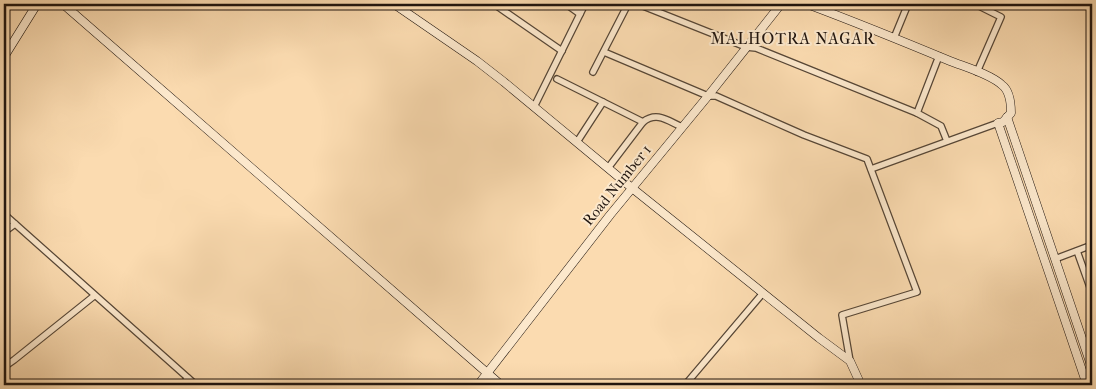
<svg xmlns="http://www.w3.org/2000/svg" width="1096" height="389" font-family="'IM FELL French Canon',serif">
	<rect width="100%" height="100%" fill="#fbdbb0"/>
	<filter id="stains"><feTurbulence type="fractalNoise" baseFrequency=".004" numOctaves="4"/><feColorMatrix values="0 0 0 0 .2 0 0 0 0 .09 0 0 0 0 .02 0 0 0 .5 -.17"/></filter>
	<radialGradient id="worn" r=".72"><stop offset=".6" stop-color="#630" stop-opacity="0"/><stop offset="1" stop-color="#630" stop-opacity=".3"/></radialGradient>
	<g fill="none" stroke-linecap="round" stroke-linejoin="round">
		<defs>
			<g id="street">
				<polyline points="494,4 562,51"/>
				<polyline points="566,4 580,14"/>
				<polyline points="638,4 746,47 756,48 917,113 941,126 947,141"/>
				<polyline points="975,4 1001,17 977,72"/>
				<polyline points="894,38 908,4"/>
				<polyline points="604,52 708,96 716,96 804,135 867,159 917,292 842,315 850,361"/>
				<polyline points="593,72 628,4"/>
				<polyline points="557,79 643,122 608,168"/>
				<polyline points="534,107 585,4"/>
				<polyline points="917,113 939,56"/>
				<path d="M643,122C657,111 668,121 682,127"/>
				<polyline points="577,142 603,102"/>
				<polyline points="871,169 998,123"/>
				<polyline points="4,214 196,385"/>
				<polyline points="4,232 15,224"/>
				<polyline points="1077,251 1092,293"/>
				<polyline points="1055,259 1092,245"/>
				<polyline points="4,367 14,360 94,296"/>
				<polyline points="182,385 188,378"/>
				<polyline points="685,385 763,293"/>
			</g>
			<g id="secondary">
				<polyline points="63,4 501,385"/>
				<polyline points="394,4 477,61 504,82 632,188 819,338 850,361 861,385"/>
				<path d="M807,4C855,22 902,41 950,61C965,67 990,74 1002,85C1010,91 1011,103 1011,113L1003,122L998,123L1087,385"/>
				<polyline points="4,57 37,4"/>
				<polyline points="1007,117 1092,368"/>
				<polyline points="478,385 610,215 708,96 781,4"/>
			</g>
		</defs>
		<use href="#street" stroke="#564636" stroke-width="8"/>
		<use href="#secondary" stroke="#1f140e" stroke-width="9"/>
		<use href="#street" stroke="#fce8cc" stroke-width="5.5"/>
		<use href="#secondary" stroke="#fce8cc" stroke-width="8"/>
	</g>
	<g text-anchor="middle" stroke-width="4" stroke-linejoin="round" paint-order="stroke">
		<g font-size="15" fill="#1f140e" stroke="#fce8cc">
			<text transform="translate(617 185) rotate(-51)" y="5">Road Number 1</text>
		</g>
		<g font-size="16" letter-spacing="1" fill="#1f140e" stroke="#fce8cc">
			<text x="793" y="44">MALHOTRA NAGAR</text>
		</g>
	</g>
	<rect width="1096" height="389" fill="none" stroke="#fbdbb0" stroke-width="20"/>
	<rect x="5" y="5" width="1086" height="379" fill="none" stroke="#1f140e" stroke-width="2.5"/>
	<rect x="10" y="10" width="1076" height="369" fill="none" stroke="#1f140e"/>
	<rect width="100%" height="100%" filter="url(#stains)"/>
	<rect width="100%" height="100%" fill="url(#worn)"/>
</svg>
